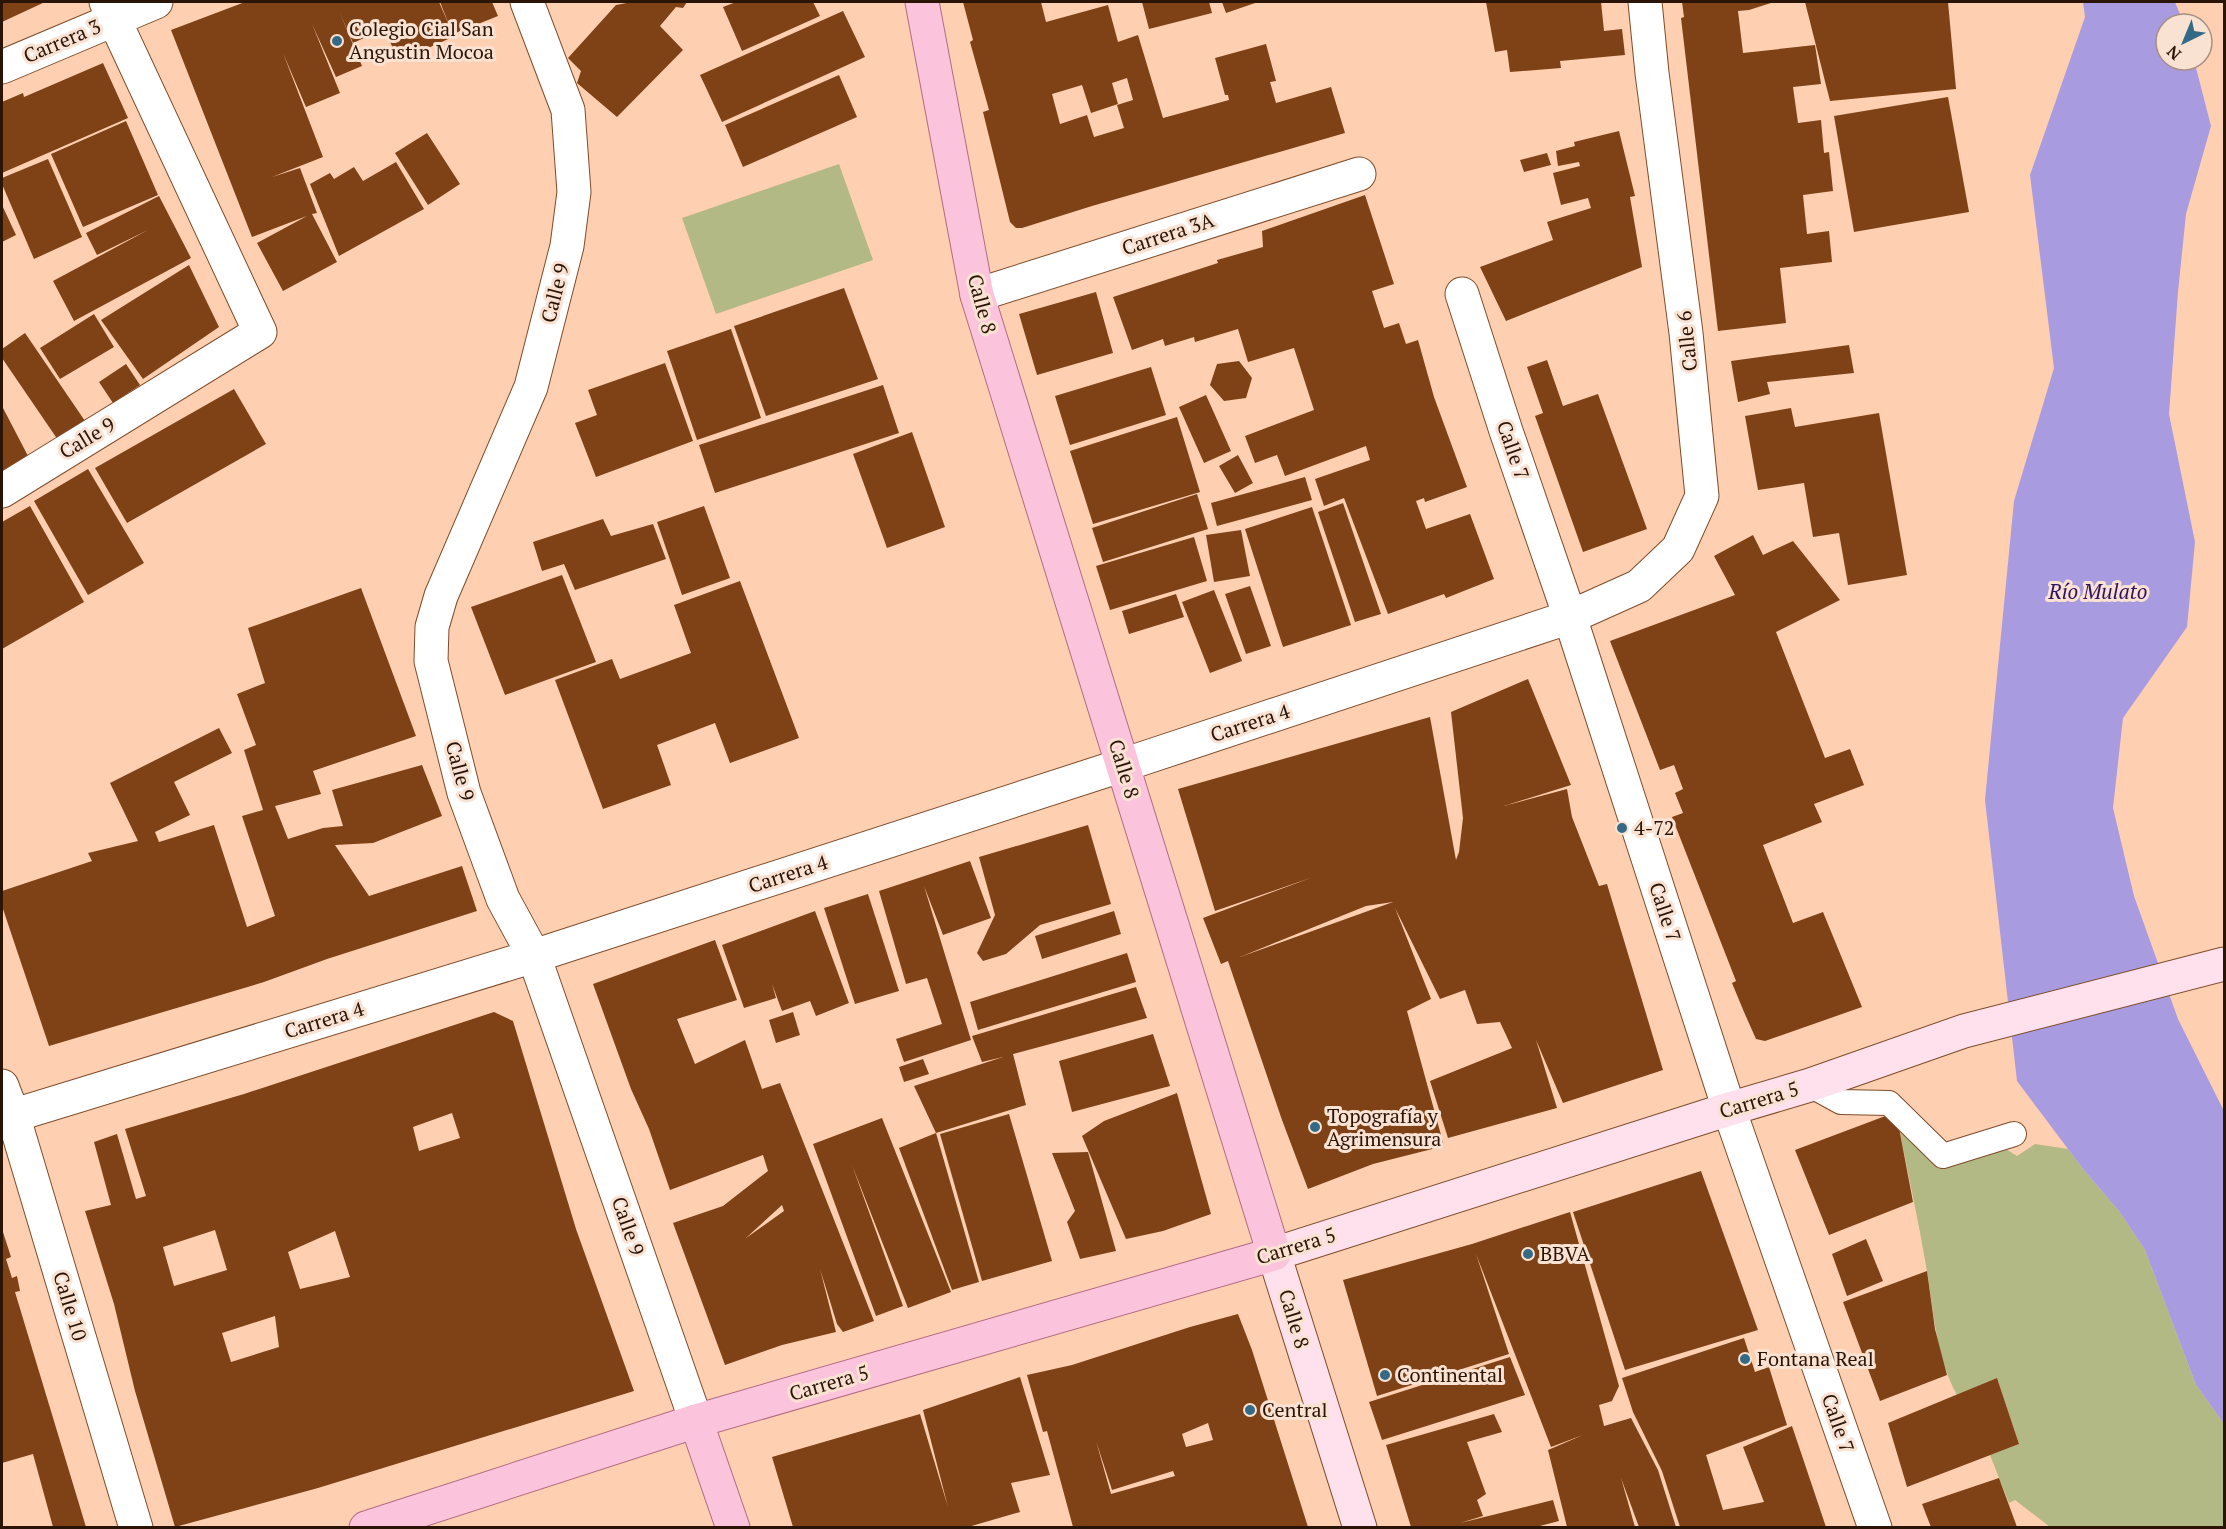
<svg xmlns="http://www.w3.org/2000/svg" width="2226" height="1529" font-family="'PT Serif',serif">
	<rect width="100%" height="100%" fill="#ffcfb1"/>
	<g fill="#b3b984">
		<polygon points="839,164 873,260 716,314 682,218"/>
		<path d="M1896,1112L1939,1163L2001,1146L2017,1156L2035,1144L2068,1149L2083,1169L2119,1211L2145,1250L2196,1385L2224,1424V1527H2050L2015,1500L2009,1503L1990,1455L2019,1444L1997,1378L1957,1395C1936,1356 1934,1314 1927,1271C1918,1218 1906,1165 1896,1112Z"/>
	</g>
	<polygon fill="#a99be0" points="2083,2 2175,2 2184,24 2166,24 2166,60 2194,60 2211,126 2186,214 2178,292 2169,414 2195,542 2187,627 2123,718 2113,808 2134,896 2178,1019 2224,1111 2224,1424 2196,1385 2145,1250 2119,1211 2083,1169 2017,1081 1985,800 2014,501 2054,368 2030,175 2085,17"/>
	<g fill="#7e4216" fill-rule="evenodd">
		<polygon points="2,2 45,2 2,22"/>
		<polygon points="245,2 439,2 450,27 440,2 492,2 498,16 453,34 455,36 399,61 384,29 353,43 339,11 362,66 336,77 312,24 340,93 306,107 283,53 323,157 272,177 300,168 317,213 312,214 337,262 283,291 257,243 307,216 252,237 171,30"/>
		<polygon points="632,2 687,2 683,8 676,7 660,26 683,50 617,117 577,83 581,71 568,58 616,5"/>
		<polygon points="736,2 813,2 820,16 742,51 723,7"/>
		<path d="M963,2H1041L1046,22L1108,5L1118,42L1138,35L1163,118L1229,100L1228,95H1225L1215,58L1266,44L1276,81L1270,82L1276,103L1331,87L1345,133L1092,206L1022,228H1016L1010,222L983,112L989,110L970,42L973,40ZM1127,78L1133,100L1117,105L1124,128L1094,137L1087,115L1060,124L1052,94L1082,85L1091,113L1118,104L1112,83Z"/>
		<polygon points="1142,2 1209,2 1212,13 1149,29"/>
		<polygon points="1222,2 1258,2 1226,13"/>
		<polygon points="1486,2 1601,2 1604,31 1622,29 1625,55 1560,61 1561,68 1510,72 1507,50 1495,52"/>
		<polygon points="1682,2 1774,2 1749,10 1738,11 1743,53 1815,45 1821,84 1793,87 1798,123 1821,120 1824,153 1829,152 1833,191 1803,195 1807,234 1829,231 1832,262 1780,268 1786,323 1718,331 1681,18 1684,17"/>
		<polygon points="1805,2 1948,2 1956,89 1830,101"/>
		<polygon points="843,11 865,57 722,122 700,75"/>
		<polygon points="103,63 128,118 2,173 2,102 23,93 24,97"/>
		<polygon points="839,75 857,117 743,167 725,125"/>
		<polygon points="1948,97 1969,212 1854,232 1834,116"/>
		<polygon points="126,121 158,195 83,227 51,154"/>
		<polygon points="1619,131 1635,196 1630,197 1642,267 1506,321 1480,267 1553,240 1547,222 1591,208 1588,198 1561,205 1553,173 1580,166 1579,162 1558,166 1556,151 1575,146 1574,142"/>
		<polygon points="427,133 460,184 428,205 395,153"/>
		<polygon points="1547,153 1551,165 1524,172 1520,160"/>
		<polygon points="48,159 82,237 34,259 2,184 2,178"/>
		<polygon points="396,162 424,209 339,256 310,184 330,173 334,179 354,167 363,181"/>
		<polygon points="1365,195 1394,284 1372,291 1384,328 1399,323 1406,344 1418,340 1434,397 1467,487 1425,502 1424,498 1416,501 1426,529 1470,514 1494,579 1446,598 1444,594 1388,614 1344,498 1324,506 1315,479 1370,460 1366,446 1285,476 1277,455 1255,463 1245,436 1314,410 1294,348 1248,362 1238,329 1195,342 1194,337 1165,346 1163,339 1132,350 1113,297 1218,263 1217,260 1263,247 1262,231"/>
		<polygon points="159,196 191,258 74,321 53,281 148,230 97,255 86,233"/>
		<polygon points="2,205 16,235 2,242"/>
		<polygon points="189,265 219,327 143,379 101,320"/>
		<polygon points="844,288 878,379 766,416 734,326"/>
		<polygon points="1096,292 1113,353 1037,375 1019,314"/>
		<polygon points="94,314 114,347 60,379 40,348"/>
		<polygon points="731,329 761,418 697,440 667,351"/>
		<polygon points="25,333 85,421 58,440 2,358 2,349"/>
		<polygon points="1849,345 1854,373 1767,382 1770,394 1738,402 1731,361"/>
		<polygon points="1547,360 1563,406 1598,394 1647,529 1583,552 1535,416 1543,413 1527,367"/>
		<polygon points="1239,361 1252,378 1246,398 1224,401 1210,385 1217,364"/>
		<polygon points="665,363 693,441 596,477 575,423 597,415 588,390"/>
		<polygon points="126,364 140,385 113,403 99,382"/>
		<polygon points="1151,367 1166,415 1070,445 1055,396"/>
		<polygon points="883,385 899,433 715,493 699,445"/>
		<polygon points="234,389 266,444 127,523 95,468"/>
		<polygon points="1206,395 1231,451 1204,463 1179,407"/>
		<polygon points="2,406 28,456 2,471"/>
		<polygon points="1791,408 1795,427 1879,413 1907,575 1848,585 1839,533 1813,537 1804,483 1758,490 1745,416"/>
		<polygon points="1177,417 1200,492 1093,524 1070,451"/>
		<polygon points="912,432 945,527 887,548 853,454"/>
		<polygon points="1238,455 1253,483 1235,493 1219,466"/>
		<polygon points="88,469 144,563 88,595 34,501"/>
		<polygon points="1305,477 1312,500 1217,526 1211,503"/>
		<polygon points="1197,494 1208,529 1103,562 1092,528"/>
		<polygon points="1343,503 1381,614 1355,622 1318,512"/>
		<polygon points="30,506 84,602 2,649 2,522"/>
		<polygon points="704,506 730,578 682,595 657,522"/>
		<polygon points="1312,507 1351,625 1283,647 1245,529"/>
		<polygon points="603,519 611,536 653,524 666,559 575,590 564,564 542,571 533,542"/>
		<polygon points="1241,530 1250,576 1214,582 1206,535"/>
		<polygon points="1753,535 1763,555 1793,541 1840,600 1776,632 1825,758 1850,749 1864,785 1814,804 1822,822 1763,845 1793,923 1823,912 1862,1007 1765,1041 1756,1039 1744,1012 1732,983 1736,981 1672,817 1683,813 1675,793 1683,789 1674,765 1660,770 1610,641 1735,595 1714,556"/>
		<polygon points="1194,537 1207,581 1110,610 1096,566"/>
		<polygon points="562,575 596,662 505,695 471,607"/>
		<polygon points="740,581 799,738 730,763 715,723 657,745 671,785 603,809 555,680 612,659 620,679 691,653 674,605"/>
		<polygon points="1250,586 1271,646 1246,654 1225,594"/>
		<polygon points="361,588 416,736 313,771 321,794 275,806 288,839 323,828 343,826 332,790 422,765 442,816 373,843 335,845 369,896 462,866 477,911 327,959 264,982 49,1046 2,906 2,891 92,861 88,853 138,841 110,783 219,728 232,753 174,782 190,815 155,832 159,842 214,825 247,927 275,916 242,816 263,810 244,750 256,745 237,694 265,683 248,628"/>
		<polygon points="1214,590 1242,661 1210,673 1182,602"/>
		<polygon points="1176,594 1184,617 1129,634 1122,611"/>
		<path d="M1528,679L1571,785L1504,806L1567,789L1572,817L1599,886L1607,884L1663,1070L1563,1103L1536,1040L1557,1108L1448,1138L1430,1081L1512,1048L1500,1022L1477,1024L1465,990L1440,999L1395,908L1431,999L1407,1011L1444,1146L1373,1164L1308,1189L1282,1120L1228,961L1221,964L1203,918L1313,877L1215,911L1178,789L1430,717L1456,860L1459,852L1463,818L1451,712ZM1393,902L1240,957L1366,906Z"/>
		<polygon points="1088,825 1111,904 1040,925 1006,954 983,961 977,953 995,915 979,857"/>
		<polygon points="970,861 991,918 943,935 924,886 971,1040 904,1062 896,1039 942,1024 927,978 906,984 879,891"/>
		<polygon points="868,894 899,991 855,1004 824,908"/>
		<polygon points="815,911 849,1003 816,1016 810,1001 782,1011 772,984 776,998 744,1008 722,945"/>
		<polygon points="1114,911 1121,934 1042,959 1035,936"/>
		<path d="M715,940L737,1000L677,1019L695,1064L745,1040L762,1089L780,1083L874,1321L843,1332L837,1324L820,1269L836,1332L782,1345L725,1365L673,1223L723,1206L768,1171L763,1155L670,1190L649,1129L631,1089L593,984ZM782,1205L784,1211L746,1238Z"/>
		<polygon points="1127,953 1136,982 978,1030 970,1002"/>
		<polygon points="1136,987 1147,1018 1013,1054 1026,1105 936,1133 914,1086 1003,1057 982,1062 972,1036"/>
		<path d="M494,1012L513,1021L576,1229L634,1391L318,1488L175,1527L135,1391L114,1304L85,1211L111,1205L94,1142L117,1134L136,1199L146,1196L125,1129L244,1094ZM452,1113L460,1138L419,1151L413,1127ZM215,1230L227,1270L174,1286L163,1247ZM335,1231L350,1277L300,1289L288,1252ZM275,1316L279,1347L231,1362L222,1333Z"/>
		<polygon points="793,1012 800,1035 776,1043 769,1020"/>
		<polygon points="1153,1034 1170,1086 1072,1112 1059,1061"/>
		<polygon points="923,1059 929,1074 904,1082 899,1067"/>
		<polygon points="1177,1093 1211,1214 1163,1231 1126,1239 1082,1136 1104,1121"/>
		<polygon points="1896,1112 1913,1202 1829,1235 1795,1150"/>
		<polygon points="1009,1114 1052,1261 982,1281 940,1134"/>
		<polygon points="882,1118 951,1292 908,1308 852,1165 903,1306 876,1316 813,1144"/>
		<polygon points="936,1133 979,1282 952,1290 899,1148"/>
		<polygon points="1088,1152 1116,1251 1080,1259 1067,1222 1075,1211 1052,1153"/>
		<polygon points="1701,1171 1758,1330 1625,1370 1573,1212"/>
		<polygon points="1570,1212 1619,1386 1612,1401 1599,1405 1604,1426 1631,1418 1658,1470 1676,1527 1639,1527 1621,1478 1635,1527 1567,1527 1548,1450 1583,1435 1551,1447 1476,1254 1509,1354 1377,1396 1343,1280 1472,1244"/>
		<polygon points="2,1229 11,1257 6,1259 12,1278 17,1276 20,1291 15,1292 86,1527 53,1527 33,1454 2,1463"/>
		<polygon points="1866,1239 1883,1281 1847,1296 1832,1254"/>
		<polygon points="1927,1271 1935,1329 1947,1375 1880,1401 1843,1302"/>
		<path d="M1238,1314L1252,1350L1308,1527H1073L1047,1431L1043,1432L1027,1375L1072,1365L1190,1327ZM1208,1423L1213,1440L1186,1447L1182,1434ZM1096,1441L1112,1490L1173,1471L1175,1476L1111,1494Z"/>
		<polygon points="1744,1338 1755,1372 1769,1367 1787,1425 1706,1455 1723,1510 1764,1502 1743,1447 1792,1426 1826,1527 1680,1527 1662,1471 1633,1412 1622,1378"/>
		<polygon points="1510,1357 1525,1395 1382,1440 1369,1402"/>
		<polygon points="1020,1377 1050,1475 1011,1483 1020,1512 968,1527 793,1527 772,1457 920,1414 948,1507 923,1410"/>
		<polygon points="1997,1378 2019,1444 1907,1487 1888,1423"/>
		<polygon points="1494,1414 1502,1432 1467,1442 1486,1494 1477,1500 1483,1516 1460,1523 1553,1500 1559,1521 1536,1527 1411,1527 1386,1445"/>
		<polygon points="1999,1478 2017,1527 1931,1527 1922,1504"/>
	</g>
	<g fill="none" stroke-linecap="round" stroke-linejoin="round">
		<defs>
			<polyline id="service" points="1810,1085 1841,1102 1889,1103 1943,1156 2014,1134"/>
			<g id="minor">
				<polyline points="527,2 568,110 574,192 567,246 531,387 441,596 432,627 431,661 464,793 503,899 534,956 696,1421"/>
				<polyline points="2,67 156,2"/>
				<polyline points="1462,294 1506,431 1570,617 1729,1109 1875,1528"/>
				<polyline points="977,295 1359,174"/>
				<polyline points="2,491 260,332 106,2"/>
				<polyline points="1123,765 1570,617 1639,586 1678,549 1702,496 1686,333 1652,73 1645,2"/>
				<polyline points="2,1086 13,1115 136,1528"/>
			</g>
			<polyline id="tertiary" points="2,1119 534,956 1123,765"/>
			<polyline id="secondary" points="1360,1528 1274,1254 1729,1109 1810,1085 1964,1031 2224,964"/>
			<g id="primary">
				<polyline points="696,1421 733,1528"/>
				<polyline points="366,1528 696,1421 1274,1254 977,295 922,2"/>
			</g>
		</defs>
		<use href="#service" stroke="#7e4c2a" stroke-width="26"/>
		<use href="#minor" stroke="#7e4c2a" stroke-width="35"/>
		<use href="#tertiary" stroke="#7e4c2a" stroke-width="35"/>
		<use href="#secondary" stroke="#7e4c2a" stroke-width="35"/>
		<use href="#primary" stroke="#b16c82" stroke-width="35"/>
		<use href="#service" stroke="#fff" stroke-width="24"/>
		<use href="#minor" stroke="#fff" stroke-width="33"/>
		<use href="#tertiary" stroke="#fff" stroke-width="33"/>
		<use href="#secondary" stroke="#fee1ed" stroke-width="33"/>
		<use href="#primary" stroke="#fcc4dc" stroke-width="33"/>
	</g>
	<g fill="#346a85" stroke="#fae2d3" stroke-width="2">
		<circle cx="337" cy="41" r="6"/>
		<circle cx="1622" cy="828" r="6"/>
		<circle cx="1315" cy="1127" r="6"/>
		<circle cx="1528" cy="1254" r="6"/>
		<circle cx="1745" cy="1359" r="6"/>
		<circle cx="1385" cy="1375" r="6"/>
		<circle cx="1250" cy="1410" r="6"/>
	</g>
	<g text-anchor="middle" stroke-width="6" stroke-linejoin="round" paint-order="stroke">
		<g font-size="20" fill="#291406" stroke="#fae2d3" text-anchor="start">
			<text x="349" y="36">Colegio Cial San<tspan x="349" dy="23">Angustin Mocoa</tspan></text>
			<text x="1634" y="835">4-72</text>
			<text x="1327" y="1123">Topografía y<tspan x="1327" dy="23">Agrimensura</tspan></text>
			<text x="1540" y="1261">BBVA</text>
			<text x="1757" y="1366">Fontana Real</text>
			<text x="1397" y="1382">Continental</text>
			<text x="1262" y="1417">Central</text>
		</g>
		<g font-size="20" fill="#291406" stroke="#fae2d3">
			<text transform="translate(62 41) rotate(-23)" y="7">Carrera 3</text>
			<text transform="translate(1168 234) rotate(-18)" y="7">Carrera 3A</text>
			<text transform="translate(555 293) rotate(-76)" y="7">Calle 9</text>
			<text transform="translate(982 304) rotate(75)" y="7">Calle 8</text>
			<text transform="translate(1687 341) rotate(-96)" y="7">Calle 6</text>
			<text transform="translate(87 438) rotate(-31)" y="7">Calle 9</text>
			<text transform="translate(1513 450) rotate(71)" y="7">Calle 7</text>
			<text transform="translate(1250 723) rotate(-18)" y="7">Carrera 4</text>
			<text transform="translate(1124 769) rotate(73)" y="7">Calle 8</text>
			<text transform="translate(460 771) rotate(75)" y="7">Calle 9</text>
			<text transform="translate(788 874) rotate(-18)" y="7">Carrera 4</text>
			<text transform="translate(1665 912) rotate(72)" y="7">Calle 7</text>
			<text transform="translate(324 1020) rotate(-17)" y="7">Carrera 4</text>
			<text transform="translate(1759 1100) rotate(-17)" y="7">Carrera 5</text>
			<text transform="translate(628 1226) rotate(71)" y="7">Calle 9</text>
			<text transform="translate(1296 1246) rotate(-17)" y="7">Carrera 5</text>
			<text transform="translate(70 1306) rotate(73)" y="7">Calle 10</text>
			<text transform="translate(1294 1319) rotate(73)" y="7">Calle 8</text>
			<text transform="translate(829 1383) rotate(-16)" y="7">Carrera 5</text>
			<text transform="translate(1838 1423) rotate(71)" y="7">Calle 7</text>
		</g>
		<g font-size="21" font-style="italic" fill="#301262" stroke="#fae2d3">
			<text x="2098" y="599">Río Mulato</text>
		</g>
	</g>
	<rect width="2226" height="1529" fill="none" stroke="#291406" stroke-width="6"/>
	<g transform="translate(2184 42) rotate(223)"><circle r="28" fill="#fae2d3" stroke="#a69081" stroke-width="1.5"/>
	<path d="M0-4.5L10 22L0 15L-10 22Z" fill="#346a85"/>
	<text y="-9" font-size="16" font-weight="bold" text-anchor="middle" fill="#291406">N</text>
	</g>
</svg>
